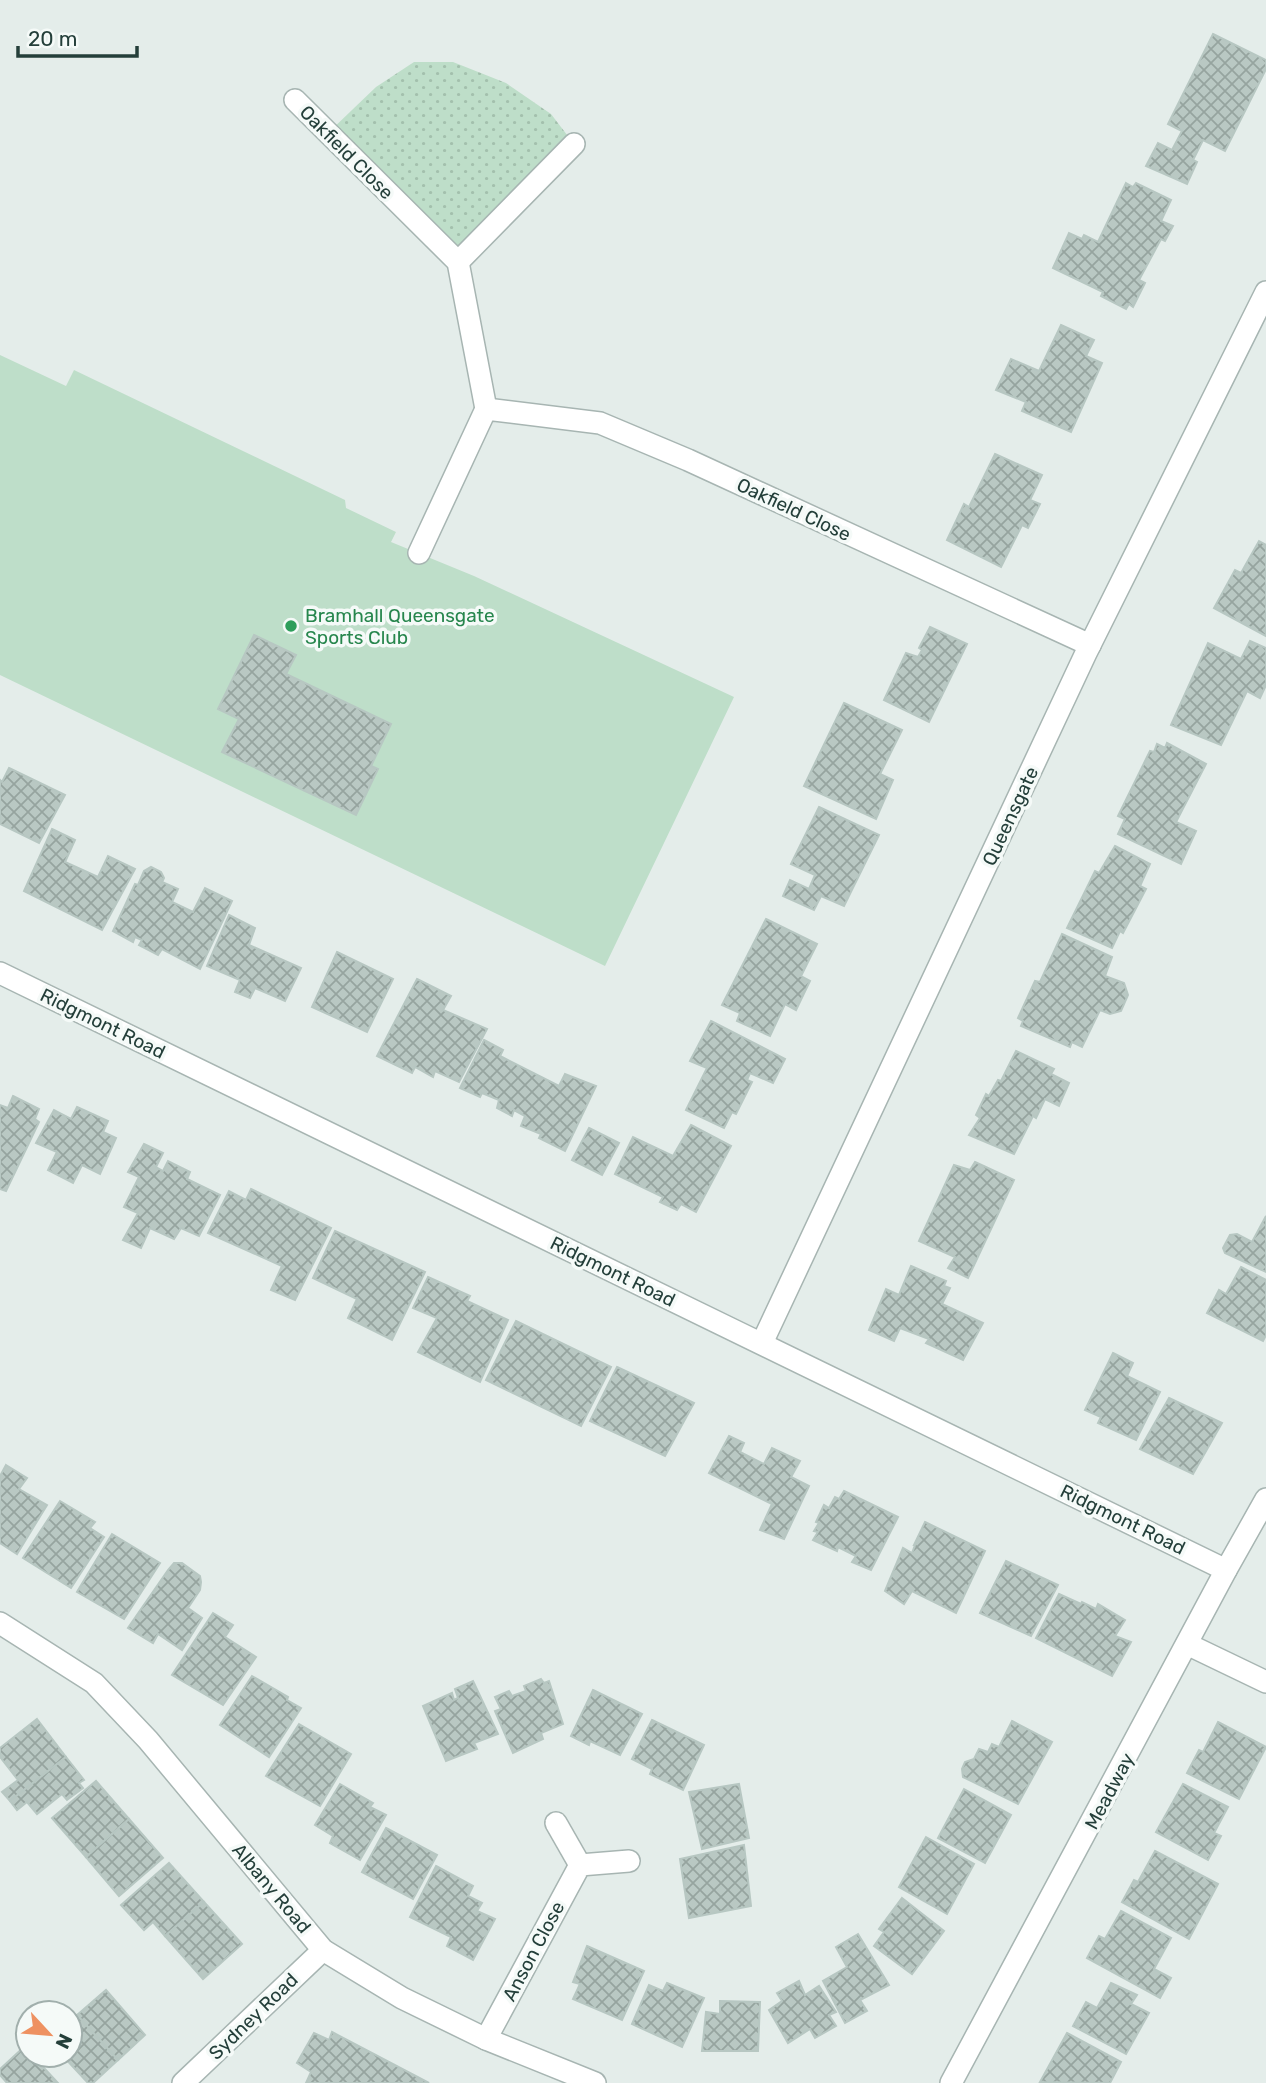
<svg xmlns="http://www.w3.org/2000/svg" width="1266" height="2083" font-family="Rubik,sans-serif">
	<defs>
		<pattern id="grass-dots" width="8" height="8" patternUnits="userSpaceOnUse" patternTransform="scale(1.75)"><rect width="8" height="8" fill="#bedec9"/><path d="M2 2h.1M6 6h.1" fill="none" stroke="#a3c0ad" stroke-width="1.8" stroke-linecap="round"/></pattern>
		<pattern id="building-cross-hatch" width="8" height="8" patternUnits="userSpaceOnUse" patternTransform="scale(1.75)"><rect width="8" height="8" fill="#b9c8c3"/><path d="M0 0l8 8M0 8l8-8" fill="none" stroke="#96a49f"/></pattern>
	</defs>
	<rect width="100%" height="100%" fill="#e4edea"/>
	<polygon fill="url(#grass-dots)" points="414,62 453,62 506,83 551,114 574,144 458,262 328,133 376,87"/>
	<polygon fill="#bedec9" points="0,355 66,386 74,370 345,500 346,508 396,532 391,542 474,576 734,697 605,966 0,675"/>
	<g fill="url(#building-cross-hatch)" stroke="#b7c7c2" stroke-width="2">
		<polygon points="1213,34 1266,60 1266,69 1225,151 1203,140 1193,160 1197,162 1187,184 1146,166 1158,143 1172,150 1182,131 1168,124"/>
		<polygon points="1126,183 1133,187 1136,183 1171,200 1161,221 1173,226 1165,241 1161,239 1139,280 1145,283 1133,307 1129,304 1126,309 1101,296 1103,292 1053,268 1069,233 1082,239 1084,235 1098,242"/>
		<polygon points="1061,325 1094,340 1086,356 1102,363 1071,432 1022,411 1026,402 996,390 1011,359 1039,371"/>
		<polygon points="995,454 1042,475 1030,500 1040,504 1028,528 1022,525 1001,567 947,540 964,504 969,507"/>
		<polygon points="1259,541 1266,545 1266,636 1214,608 1235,570 1241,573"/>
		<polygon points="930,627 967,644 929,722 884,700 906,653 918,657 922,650 919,648"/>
		<polygon points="254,635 296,655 286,674 391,724 371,766 378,769 356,815 222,752 239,719 218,709"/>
		<polygon points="1250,641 1266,648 1266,685 1260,698 1247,691 1221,745 1171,725 1208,643 1241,659"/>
		<polygon points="844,703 902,730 880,774 893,780 876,819 804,786"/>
		<polygon points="1167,743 1206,764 1176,822 1196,831 1181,864 1118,834 1125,819 1118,816 1150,751 1154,752 1157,744 1165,748"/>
		<polygon points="9,768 65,795 39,843 0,824 0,780 2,782"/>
		<polygon points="819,807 879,835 844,906 821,896 814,910 783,896 790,880 809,889 815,875 791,864"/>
		<polygon points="52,829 75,840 65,862 98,877 108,856 135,869 102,930 24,891"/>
		<polygon points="1115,846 1150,864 1140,886 1146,889 1123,933 1120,931 1112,948 1067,928 1095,871 1099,873"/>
		<polygon points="151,867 161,872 164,878 162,882 178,889 172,902 193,912 205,888 232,901 200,969 162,949 158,955 139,945 142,940 135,937 133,942 113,931 135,884 138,885 144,871"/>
		<polygon points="229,915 255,928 249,945 301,968 285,1001 255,988 250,998 235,992 240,980 207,966"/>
		<polygon points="766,919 817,944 801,976 810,981 796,1010 785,1004 770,1036 737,1021 740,1013 722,1005"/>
		<polygon points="1062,934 1112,957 1105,976 1124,983 1128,995 1121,1011 1110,1014 1100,1010 1082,1047 1072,1042 1070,1047 1021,1026 1023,1021 1018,1018 1035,981 1040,982"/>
		<polygon points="337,952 393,979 367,1032 312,1007"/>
		<polygon points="417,979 451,996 443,1010 487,1029 459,1082 435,1071 433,1077 415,1067 412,1073 377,1056"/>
		<polygon points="711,1021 785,1059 773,1083 750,1073 747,1080 752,1082 736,1114 732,1112 724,1128 686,1110 707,1068 690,1061"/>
		<polygon points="484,1040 503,1050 500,1056 559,1086 565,1074 596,1086 565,1151 539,1138 541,1134 521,1126 525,1116 514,1110 512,1116 497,1108 499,1100 482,1093 480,1097 460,1088"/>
		<polygon points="1016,1051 1054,1069 1051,1074 1069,1083 1059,1106 1045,1099 1036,1118 1033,1116 1014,1154 969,1135 980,1118 976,1115 986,1094 989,1096 998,1080 1001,1081"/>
		<polygon points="13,1096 39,1109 35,1119 39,1122 6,1191 0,1189 0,1105 8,1108"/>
		<polygon points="77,1107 108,1121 103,1132 116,1138 100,1174 82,1165 73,1183 48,1170 57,1152 36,1143 54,1110 71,1119"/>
		<polygon points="691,1125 731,1146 696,1212 681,1204 677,1210 660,1202 663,1197 615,1174 633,1137 673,1156"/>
		<polygon points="589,1128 619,1143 602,1175 572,1160"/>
		<polygon points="144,1144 163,1153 156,1167 163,1171 168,1161 190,1172 187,1179 220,1195 199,1236 181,1228 174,1239 150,1228 141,1248 123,1240 138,1213 124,1207 139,1177 128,1172"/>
		<polygon points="975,1162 1014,1180 968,1278 948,1268 955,1257 919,1241 954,1165 970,1170"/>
		<polygon points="251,1189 331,1228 295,1300 271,1290 282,1266 208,1233 229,1191 246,1200"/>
		<polygon points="1266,1216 1266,1272 1225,1253 1223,1248 1230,1235 1237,1234 1252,1242"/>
		<polygon points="335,1231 425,1272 392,1340 348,1318 357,1299 313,1278"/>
		<polygon points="911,1266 946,1281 944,1286 950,1288 942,1304 983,1323 963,1360 926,1343 929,1339 900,1328 894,1341 869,1330 886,1289 899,1295"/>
		<polygon points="1241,1267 1266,1280 1266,1335 1263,1341 1207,1313 1219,1290 1226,1294"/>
		<polygon points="428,1277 470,1296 467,1301 508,1320 480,1382 418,1352 437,1318 413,1308"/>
		<polygon points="516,1321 611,1367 581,1426 486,1380"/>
		<polygon points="1113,1353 1133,1363 1127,1376 1160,1392 1136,1440 1098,1423 1101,1417 1085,1410"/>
		<polygon points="617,1367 694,1403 665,1456 590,1421"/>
		<polygon points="1169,1398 1222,1423 1193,1474 1140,1449"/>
		<polygon points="729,1436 744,1443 740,1452 764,1464 772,1448 800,1461 791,1477 809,1486 784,1539 760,1530 772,1504 709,1473"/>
		<polygon points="6,1465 27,1478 19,1489 47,1505 17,1554 0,1543 0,1476"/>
		<polygon points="844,1491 898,1517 871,1570 852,1562 856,1556 838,1547 837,1551 813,1540 818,1532 814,1531 819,1523 816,1522 824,1505 829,1508 835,1497 839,1499"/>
		<polygon points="60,1501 95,1522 90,1528 104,1537 71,1588 23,1558"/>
		<polygon points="925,1522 985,1551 956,1613 912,1591 904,1604 885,1591 903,1548 912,1553 915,1545 914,1545"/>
		<polygon points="112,1534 160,1563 124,1619 77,1592"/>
		<polygon points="1006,1561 1058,1585 1031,1636 980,1613"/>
		<polygon points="174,1563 182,1563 200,1576 201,1582 200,1590 188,1608 202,1618 182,1650 158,1634 153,1643 128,1628 168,1570"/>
		<polygon points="1059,1594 1081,1604 1082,1602 1096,1609 1098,1604 1125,1620 1115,1636 1131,1642 1112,1676 1036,1638"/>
		<polygon points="213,1613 233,1625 225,1637 256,1657 223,1705 172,1675"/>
		<polygon points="252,1676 288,1697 287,1700 301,1708 269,1757 220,1725"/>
		<polygon points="541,1679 544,1683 549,1681 563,1724 541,1733 543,1739 513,1753 495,1711 501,1709 495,1697 509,1691 512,1696 526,1691 524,1686"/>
		<polygon points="473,1681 498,1734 474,1743 477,1749 446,1761 423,1706 452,1693 454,1700 458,1698 455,1689"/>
		<polygon points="593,1690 642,1714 620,1755 590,1741 589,1745 571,1736"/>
		<polygon points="37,1719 66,1757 10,1801 2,1792 18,1780 0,1757 0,1748"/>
		<polygon points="652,1720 704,1745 683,1790 650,1774 652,1769 632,1759"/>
		<polygon points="1012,1721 1052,1742 1018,1804 963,1777 962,1769 965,1762 974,1759 979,1749 988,1752 992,1744 999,1747"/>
		<polygon points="1218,1722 1266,1747 1239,1799 1187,1773 1199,1750 1203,1752"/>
		<polygon points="299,1724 351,1754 320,1806 266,1776"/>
		<polygon points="66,1757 84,1780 79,1783 83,1788 67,1800 62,1794 37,1814 27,1802 17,1810 10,1801"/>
		<polygon points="96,1781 129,1819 86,1857 52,1818"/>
		<polygon points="340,1784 373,1803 370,1807 386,1815 360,1860 330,1843 333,1836 315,1825"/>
		<polygon points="739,1784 749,1838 702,1849 689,1792"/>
		<polygon points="1183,1784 1228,1807 1214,1833 1221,1836 1208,1860 1156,1832"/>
		<polygon points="964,1789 1011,1815 985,1863 938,1838"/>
		<polygon points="129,1819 163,1858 119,1896 86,1857"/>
		<polygon points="386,1828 437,1855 413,1899 362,1872"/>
		<polygon points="926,1837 974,1864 947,1914 899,1887"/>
		<polygon points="744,1845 751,1906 689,1918 680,1859"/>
		<polygon points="1155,1851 1218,1884 1189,1939 1122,1902 1134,1880 1138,1882"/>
		<polygon points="169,1863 204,1902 165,1936 153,1922 144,1930 121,1905"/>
		<polygon points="436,1866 473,1886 468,1896 482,1903 477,1911 495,1919 473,1960 447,1946 451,1937 410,1917"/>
		<polygon points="902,1898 944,1931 912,1974 874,1946 884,1932 879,1929"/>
		<polygon points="204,1902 242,1944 203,1979 165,1936"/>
		<polygon points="1121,1911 1171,1938 1154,1969 1171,1978 1160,1998 1087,1958 1099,1936 1105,1939"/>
		<polygon points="858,1934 889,1985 860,2000 867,2011 845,2023 823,1981 847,1967 836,1947"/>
		<polygon points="587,1946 644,1971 622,2020 573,1999 580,1984 573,1982"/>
		<polygon points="799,1981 805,1995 819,1986 836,2012 829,2015 836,2026 815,2038 810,2029 788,2043 769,2010 782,2001 777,1993"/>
		<polygon points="667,1983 704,1998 682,2047 632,2024 649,1985 663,1991"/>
		<polygon points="1111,1983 1137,1995 1131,2004 1149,2013 1126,2054 1073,2026 1086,2002 1097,2008"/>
		<polygon points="106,1990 145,2035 118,2060 77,2015"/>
		<polygon points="720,2001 760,2002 758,2051 702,2051 706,2012 720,2014"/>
		<polygon points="77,2015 118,2060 93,2083 88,2083 62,2055 70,2055 70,2022"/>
		<polygon points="332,2032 429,2083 306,2083 311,2072 297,2063 314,2033 329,2040"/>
		<polygon points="1067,2033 1121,2062 1110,2083 1040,2082"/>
		<polygon points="24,2047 28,2051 28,2055 32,2055 58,2083 7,2083 0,2075 0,2069"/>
	</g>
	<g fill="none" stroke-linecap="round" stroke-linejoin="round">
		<defs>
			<g id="minor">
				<polyline points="295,100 458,262 486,409"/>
				<polyline points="458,262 574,144"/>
				<polyline points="419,553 486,409 600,423 688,460 1090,645"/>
				<polyline points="0,973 1226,1570"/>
				<polyline points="762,1343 1086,653 1266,292"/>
				<polyline points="0,1623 94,1683 148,1740 323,1950 402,1998 486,2039 595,2083"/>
				<polyline points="1187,1644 1266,1682"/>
				<polyline points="556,1823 580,1865"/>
				<polyline points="486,2039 580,1865 629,1861"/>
				<polyline points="183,2083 323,1950"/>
				<polyline points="951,2083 1226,1570 1266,1499"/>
			</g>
		</defs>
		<use href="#minor" stroke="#a7b5b2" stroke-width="24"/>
		<use href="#minor" stroke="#fff" stroke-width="21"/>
	</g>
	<circle fill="#2e9e5b" stroke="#f5faf8" stroke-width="2.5" cx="291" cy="626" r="7"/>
	<g text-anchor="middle" stroke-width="7" stroke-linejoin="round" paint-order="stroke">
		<g font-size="19" fill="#243f3a" stroke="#f5faf8">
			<text transform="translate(347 152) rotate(45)" y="7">Oakfield Close</text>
			<text transform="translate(794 509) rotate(25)" y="7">Oakfield Close</text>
			<text transform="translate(1010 816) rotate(-65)" y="7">Queensgate</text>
			<text transform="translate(103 1023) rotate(26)" y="7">Ridgmont Road</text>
			<text transform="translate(613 1271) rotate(26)" y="7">Ridgmont Road</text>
			<text transform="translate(1123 1519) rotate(26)" y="7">Ridgmont Road</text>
			<text transform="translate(1109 1791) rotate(-62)" y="7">Meadway</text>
			<text transform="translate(272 1888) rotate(50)" y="7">Albany Road</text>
			<text transform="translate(533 1951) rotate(-62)" y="7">Anson Close</text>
			<text transform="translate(253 2016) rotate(-44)" y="7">Sydney Road</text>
		</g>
		<g font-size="19" fill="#27864d" stroke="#f5faf8" text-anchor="start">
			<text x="305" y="622">Bramhall Queensgate<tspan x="305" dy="22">Sports Club</tspan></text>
		</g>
	</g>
	<g transform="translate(49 2034) rotate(116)"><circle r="33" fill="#f5faf8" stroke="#a1afac" stroke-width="2"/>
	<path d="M0-5L12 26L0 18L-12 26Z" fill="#ee9161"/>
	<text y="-10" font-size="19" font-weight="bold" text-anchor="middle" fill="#243f3a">N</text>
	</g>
	<path d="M18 46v10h119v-10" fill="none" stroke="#243f3a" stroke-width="3.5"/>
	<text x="28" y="46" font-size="21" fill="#243f3a" stroke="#f5faf8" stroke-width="5" paint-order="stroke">20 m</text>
</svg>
